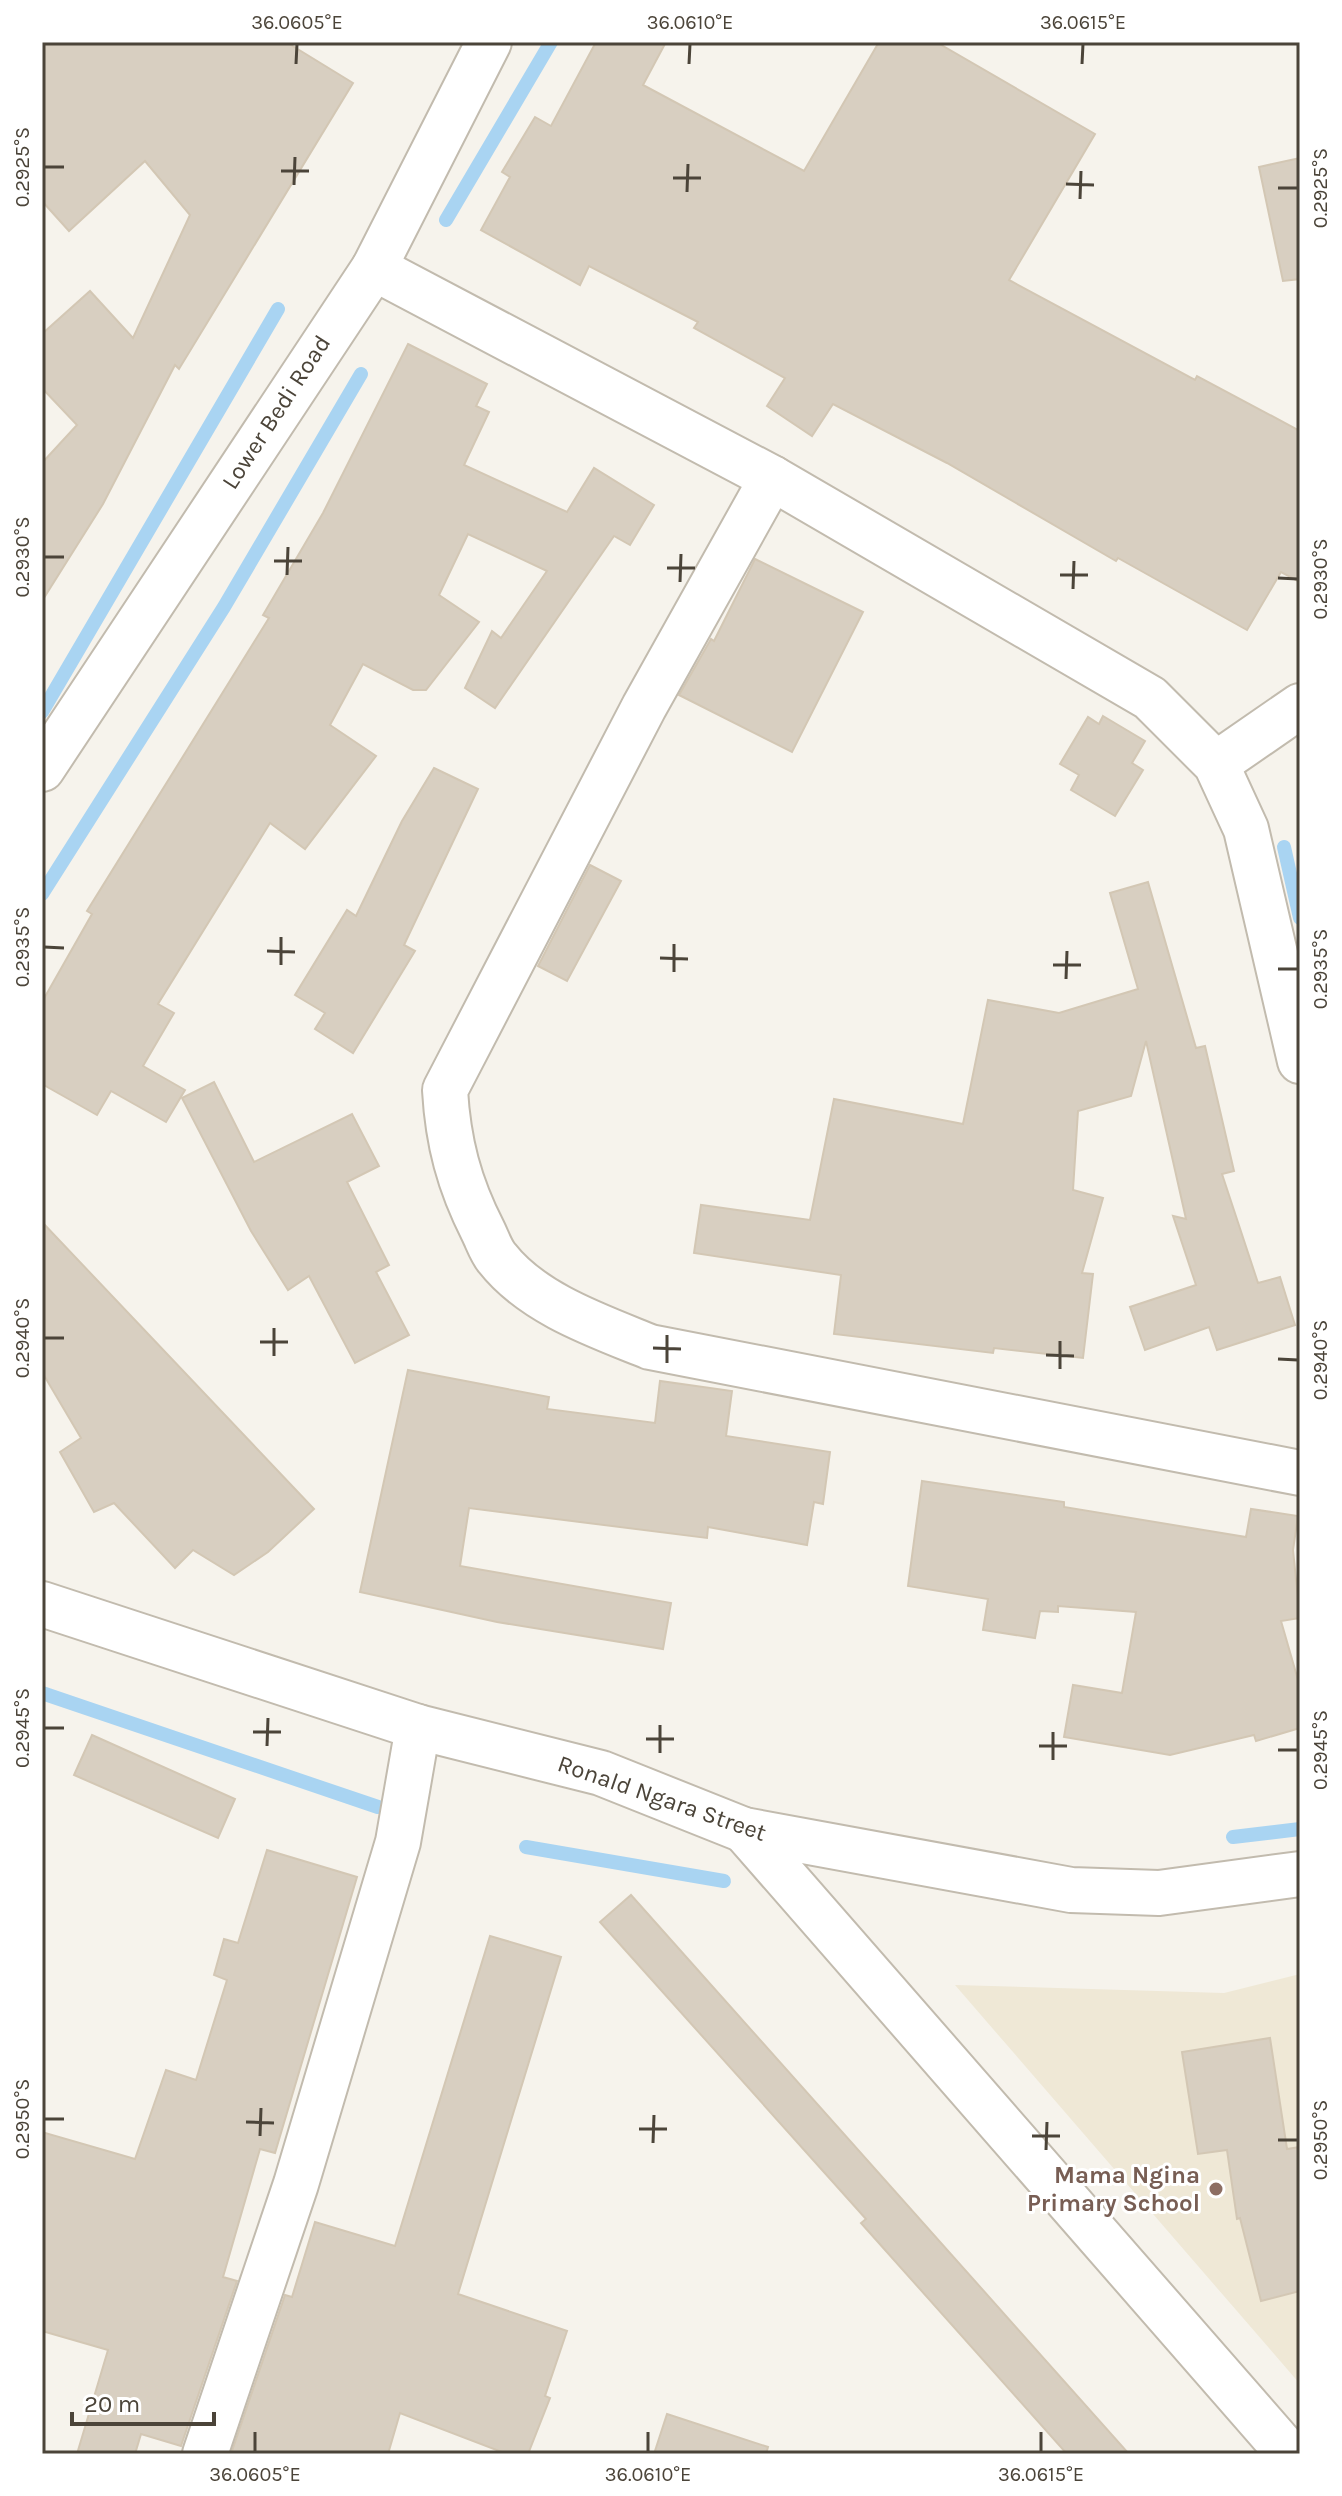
<svg xmlns="http://www.w3.org/2000/svg" width="1342" height="2496" font-family="Karla,sans-serif">
	<rect width="100%" height="100%" fill="#f6f3ec"/>
	<polygon fill="#efe8d6" points="1300,1974 1300,2384 955,1985 1224,1993"/>
	<g fill="none" stroke-linecap="round" stroke-linejoin="round">
		<g stroke="#a9d4f2" stroke-width="14">
			<polyline points="446,220 551,42"/>
			<polyline points="42,712 278,309"/>
			<polyline points="1284,847 1300,918"/>
			<polyline points="42,894 224,607 361,374"/>
			<polyline points="42,1693 378,1807"/>
			<polyline points="1233,1837 1300,1829"/>
			<polyline points="526,1847 724,1881"/>
		</g>
	</g>
	<g fill="#d8cfc1" stroke="#d3c7b4" stroke-width="2">
		<polygon points="42,42 286,42 353,83 179,369 175,365 103,504 42,601 42,463 77,425 42,388 42,334 90,291 133,338 190,215 145,161 69,231 42,201"/>
		<polygon points="596,42 666,42 643,85 804,171 879,42 936,42 1095,134 1009,280 1195,380 1197,376 1300,431 1300,582 1281,572 1247,630 1118,558 1116,561 947,463 833,404 812,436 767,406 785,378 694,328 698,322 589,266 580,285 481,230 510,177 502,172 535,117 551,126"/>
		<polygon points="1300,158 1300,279 1283,281 1259,167"/>
		<polygon points="408,344 487,384 476,406 489,412 464,465 567,512 594,468 654,505 630,545 614,536 495,708 465,688 492,631 501,638 547,571 468,534 439,595 479,622 426,690 413,690 363,664 330,725 376,756 305,849 270,823 158,1004 174,1013 143,1066 185,1090 166,1122 111,1091 97,1115 42,1084 42,1002 92,914 87,911 269,618 263,615 323,513"/>
		<polygon points="755,559 863,612 792,752 679,695 711,639 714,641"/>
		<polygon points="1103,716 1145,741 1132,763 1143,770 1115,816 1071,790 1079,775 1060,764 1088,717 1099,724"/>
		<polygon points="434,768 478,789 404,945 415,951 353,1053 315,1029 325,1013 295,995 347,910 356,916 402,821"/>
		<polygon points="590,865 621,881 567,981 538,966"/>
		<polygon points="1148,882 1196,1048 1205,1046 1234,1171 1222,1174 1258,1283 1280,1277 1295,1325 1217,1350 1209,1327 1145,1350 1130,1307 1196,1285 1173,1216 1186,1219 1146,1041 1131,1096 1078,1111 1073,1190 1103,1198 1082,1273 1093,1274 1083,1358 994,1348 993,1353 834,1334 841,1275 694,1253 701,1205 810,1220 834,1099 963,1124 988,1000 1059,1013 1138,989 1110,893"/>
		<polygon points="214,1082 254,1162 352,1114 379,1166 347,1182 389,1265 376,1272 409,1335 355,1363 309,1276 288,1290 251,1231 182,1098"/>
		<polygon points="42,1222 314,1509 268,1552 234,1575 193,1550 175,1568 114,1503 94,1512 60,1452 81,1438 42,1372"/>
		<polygon points="408,1370 549,1397 547,1409 655,1423 660,1381 732,1391 726,1436 830,1452 823,1504 814,1502 807,1545 708,1527 707,1538 469,1508 460,1566 671,1603 663,1649 497,1622 360,1592"/>
		<polygon points="922,1481 1064,1502 1064,1507 1246,1537 1251,1509 1298,1516 1293,1550 1300,1618 1281,1621 1300,1687 1300,1728 1256,1741 1254,1735 1170,1755 1064,1737 1073,1685 1122,1693 1136,1612 1058,1606 1058,1612 1040,1611 1035,1638 983,1630 988,1599 908,1586"/>
		<polygon points="92,1735 235,1799 218,1838 74,1775"/>
		<polygon points="267,1850 357,1877 275,2153 260,2149 223,2277 237,2281 181,2446 141,2434 135,2454 77,2454 108,2350 42,2331 42,2132 135,2159 166,2070 196,2080 227,1980 214,1975 224,1939 238,1943"/>
		<polygon points="631,1895 1129,2454 1067,2454 861,2223 866,2219 600,1922"/>
		<polygon points="490,1936 561,1957 458,2294 567,2331 545,2396 550,2398 528,2454 507,2454 400,2413 388,2454 231,2454 285,2295 292,2297 315,2222 395,2246"/>
		<polygon points="1270,2038 1287,2149 1300,2147 1300,2291 1261,2301 1240,2218 1237,2219 1227,2150 1198,2154 1182,2052"/>
		<polygon points="667,2414 768,2447 766,2454 654,2454"/>
	</g>
	<g fill="none" stroke-linecap="round" stroke-linejoin="round">
		<defs>
			<g id="minor">
				<polyline points="374,268 772,478 1150,698 1216,764 1246,829 1300,1061"/>
				<path d="M772,478L644,707L445,1090C448,1142 459,1184 483,1231C487,1239 491,1251 497,1258C533,1304 598,1326 650,1347L1300,1473"/>
				<polyline points="1216,764 1300,706"/>
				<polyline points="42,769 374,268 489,42"/>
				<polyline points="42,1604 418,1727 601,1773 744,1830 1071,1890 1159,1893 1300,1874"/>
				<polyline points="744,1830 1289,2454"/>
				<polyline points="205,2454 296,2184 398,1842 418,1727"/>
			</g>
		</defs>
		<use href="#minor" stroke="#c2bbae" stroke-width="48"/>
		<use href="#minor" stroke="#fff" stroke-width="44"/>
	</g>
	<path fill="none" stroke="#4b4439" stroke-width="3" d="M296,64L297,44M689,64L690,44M1082,64L1083,44M44,167H64M281,171H309M673,178H701M1066,184L1094,185M294,185L295,157M1278,188H1298M687,192L688,164M1080,199L1081,171M44,557H64M274,561H302M667,568H695M287,575L288,547M1060,575H1088M1278,578L1298,579M680,582L681,554M1073,589L1074,561M44,947L64,948M267,951L295,952M660,958L688,959M281,965V937M1053,965H1081M1278,969H1298M674,972V944M1066,979L1067,951M44,1338H64M260,1342H288M653,1348L681,1349M1046,1355L1074,1356M274,1356V1328M1278,1359L1298,1360M667,1363V1335M1060,1369V1341M44,1728H64M253,1732H281M646,1739H674M267,1746L268,1718M1039,1746H1067M1278,1750H1298M660,1753V1725M1053,1760V1732M44,2119H64M246,2122L274,2123M639,2129H667M260,2136L261,2108M1032,2136H1060M1278,2140H1298M653,2143L654,2115M1046,2150L1047,2122M255,2452V2432M648,2452V2432M1041,2452V2432"/>
	<circle fill="#8d6e63" stroke="#fff" stroke-width="3" cx="1216" cy="2189" r="8"/>
	<g text-anchor="middle" stroke-width="6" stroke-linejoin="round" paint-order="stroke">
		<g font-size="24" fill="#4b4439" stroke="#fff">
			<text transform="translate(276 412) rotate(-57)" y="8">Lower Bedi Road</text>
			<text transform="translate(662 1798) rotate(19)" y="8">Ronald Ngara Street</text>
		</g>
		<g font-size="24" font-weight="bold" fill="#785e54" stroke="#fff" text-anchor="end">
			<text x="1200" y="2183">Mama Ngina<tspan x="1200" dy="28">Primary School</tspan></text>
		</g>
	</g>
	<rect width="1342" height="2496" fill="none" stroke="#ffffff" stroke-width="88"/>
	<path d="M72 2412v12h142v-12" fill="none" stroke="#4b4439" stroke-width="4"/>
	<text x="84" y="2412" font-size="24" fill="#4b4439" stroke="#ffffff" stroke-width="6" paint-order="stroke">20 m</text>
	<rect x="44" y="44" width="1254" height="2408" fill="none" stroke="#4b4439" stroke-width="3"/>
	<g font-size="20" text-anchor="middle" fill="#4b4439">
		<text x="297" y="29">36.0605°E</text>
		<text x="690" y="29">36.0610°E</text>
		<text x="1083" y="29">36.0615°E</text>
		<text transform="translate(22 167) rotate(-90)" y="7">0.2925°S</text>
		<text transform="translate(1320 188) rotate(-90)" y="7">0.2925°S</text>
		<text transform="translate(22 557) rotate(-90)" y="7">0.2930°S</text>
		<text transform="translate(1320 579) rotate(-90)" y="7">0.2930°S</text>
		<text transform="translate(22 947) rotate(-90)" y="7">0.2935°S</text>
		<text transform="translate(1320 969) rotate(-90)" y="7">0.2935°S</text>
		<text transform="translate(22 1338) rotate(-90)" y="7">0.2940°S</text>
		<text transform="translate(1320 1360) rotate(-90)" y="7">0.2940°S</text>
		<text transform="translate(22 1728) rotate(-90)" y="7">0.2945°S</text>
		<text transform="translate(1320 1750) rotate(-90)" y="7">0.2945°S</text>
		<text transform="translate(22 2119) rotate(-90)" y="7">0.2950°S</text>
		<text transform="translate(1320 2140) rotate(-90)" y="7">0.2950°S</text>
		<text x="255" y="2481">36.0605°E</text>
		<text x="648" y="2481">36.0610°E</text>
		<text x="1041" y="2481">36.0615°E</text>
	</g>
</svg>
